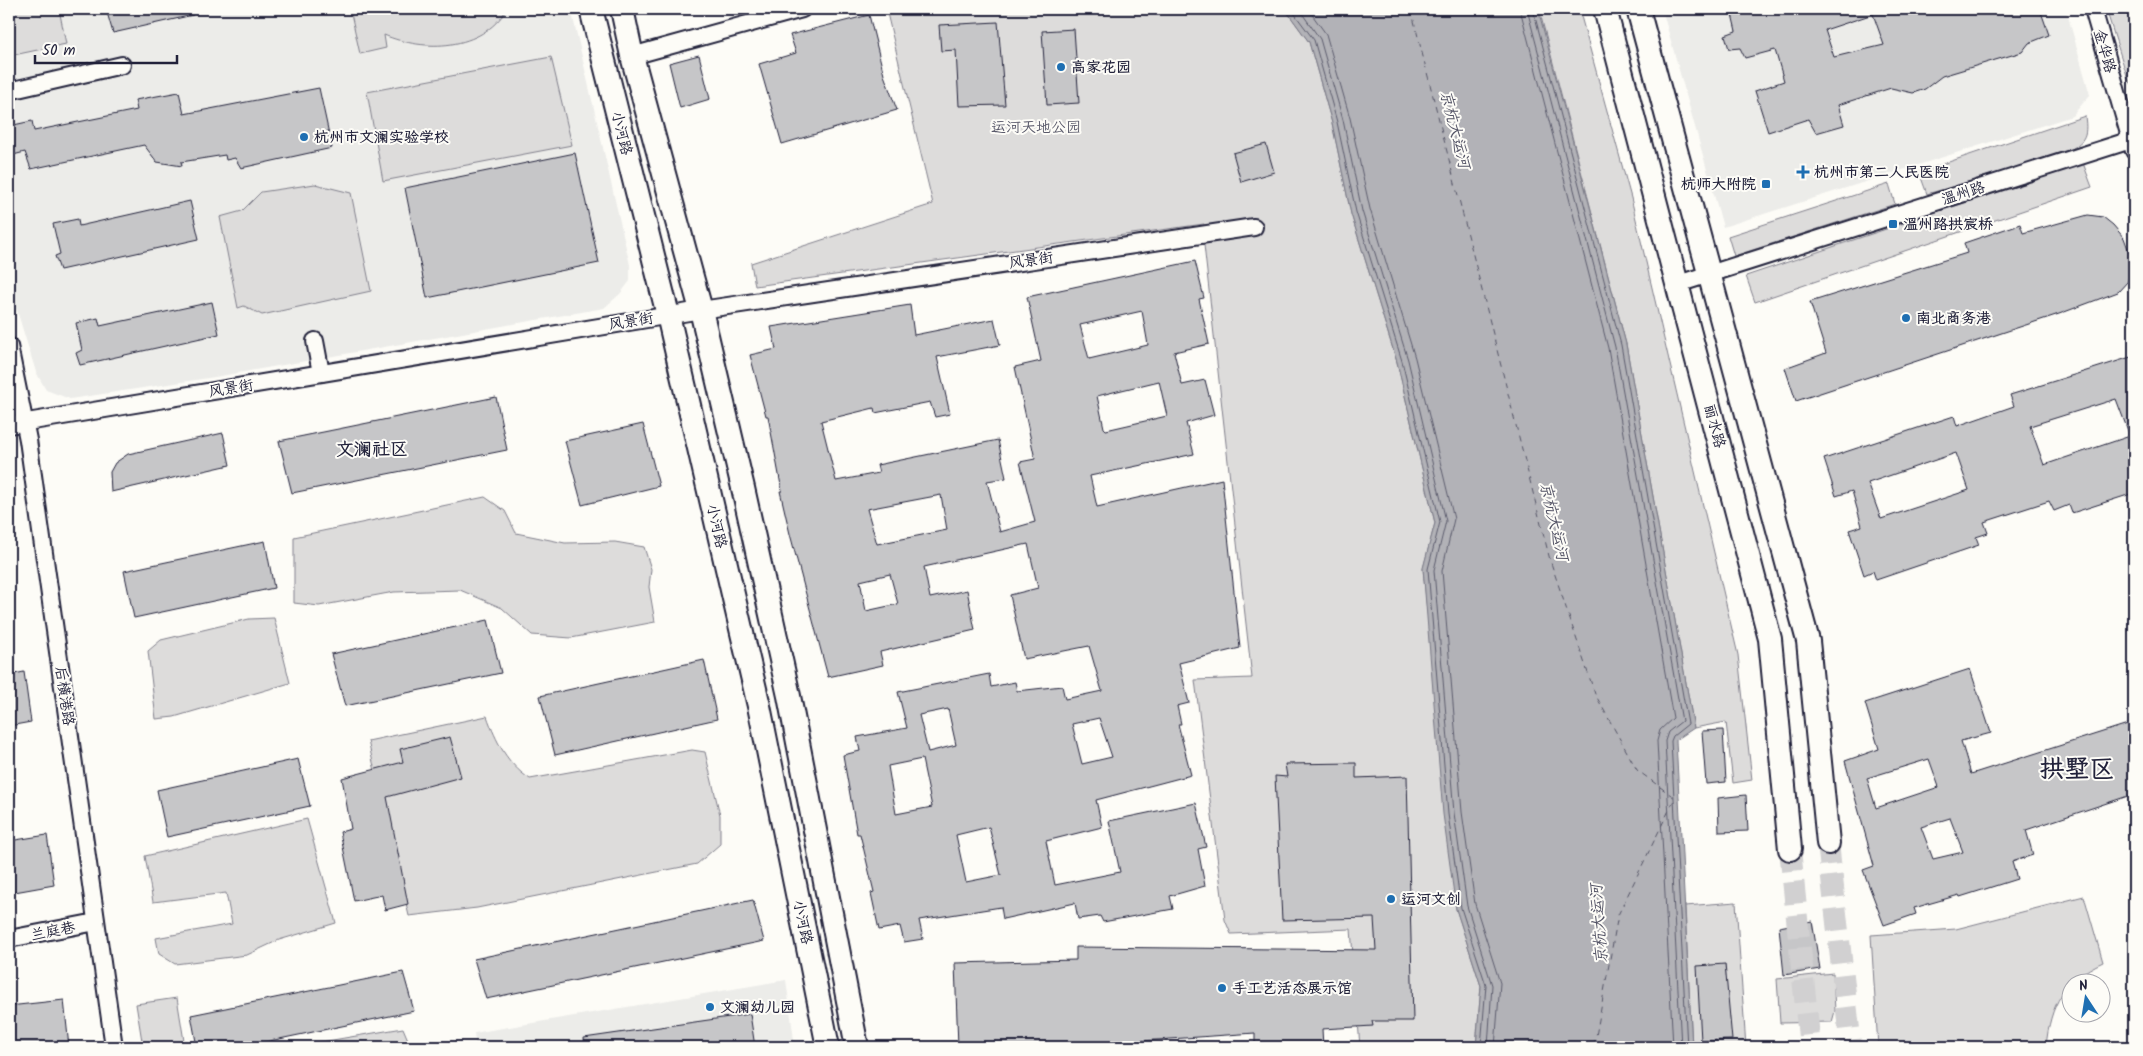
<svg xmlns="http://www.w3.org/2000/svg" width="2143" height="1056" font-family="Kalam,'LXGW WenKai TC',sans-serif">
	<rect width="100%" height="100%" fill="#fdfcf7"/>
	<filter id="ink" filterUnits="userSpaceOnUse"><feTurbulence type="fractalNoise" baseFrequency=".02" numOctaves="2"/><feDisplacementMap in="SourceGraphic" scale="10" xChannelSelector="R" yChannelSelector="G"/><feConvolveMatrix kernelMatrix="1 2 1 2 8 2 1 2 1" color-interpolation-filters="sRGB"/></filter>
	<g filter="url(#ink)">
		<g fill="#ecece9">
			<polygon points="9,9 571,9 630,265 630,281 620,294 604,308 215,377 70,399 46,390 36,372 9,285"/>
			<polygon points="1662,9 2066,9 2090,95 2072,116 1723,227"/>
			<polygon points="786,980 795,1047 476,1047 474,1033"/>
		</g>
		<g fill="#dddcdb" stroke="#807f8b">
			<polygon points="9,9 59,9 66,44 9,56"/>
			<path d="M350,9H507C481,51 425,52 384,35L386,48L360,54Z"/>
			<polygon points="886,9 1285,9 1309,42 1332,123 1351,214 1397,362 1435,523 1423,569 1456,909 1481,986 1476,1047 1360,1047 1351,929 1231,934 1225,920 1195,680 1252,678 1204,245 1204,224 755,286 751,263 933,204"/>
			<polygon points="1539,9 1579,9 1631,198 1738,655 1752,780 1733,783 1726,722 1694,728 1626,344"/>
			<polygon points="2106,9 2134,9 2134,87 2128,79"/>
			<polygon points="551,57 572,145 383,181 367,92"/>
			<path d="M2085,116C2088,138 2084,141 2066,153L1927,194L1919,172Z"/>
			<polygon points="2083,163 2092,187 1755,302 1746,276"/>
			<polygon points="315,184 351,193 371,291 262,315 244,306 238,308 220,217 242,211 261,192"/>
			<polygon points="1889,184 1895,204 1734,256 1728,236"/>
			<polygon points="485,497 505,511 516,533 565,543 615,542 644,547 651,569 649,587 655,622 571,638 532,635 502,608 460,590 394,592 319,606 294,603 294,537"/>
			<polygon points="274,618 290,683 174,717 156,719 148,651 161,640 249,619"/>
			<path d="M487,716C496,741 507,764 530,779L692,750L705,752L720,815V844L697,864L477,908L409,916L368,741Z"/>
			<polygon points="307,819 336,923 279,940 247,955 175,964 159,954 156,938 232,924 226,893 153,902 145,856"/>
			<path d="M2084,896L2103,962C2064,980 2050,1004 2046,1047H1878L1871,935L1956,929Z"/>
			<polygon points="1736,902 1746,1047 1692,1047 1685,906"/>
			<polygon points="1833,973 1835,1011 1832,1022 1780,1023 1777,979"/>
			<polygon points="177,998 185,1047 143,1047 136,1004"/>
			<polygon points="403,1028 411,1047 292,1047"/>
		</g>
		<polygon fill="#b2b2b7" stroke="#787885" points="1285,9 1538,9 1626,344 1694,728 1676,740 1692,1047 1476,1047 1481,986 1456,909 1443,814 1423,568 1435,523 1397,362 1351,214 1332,123 1309,42"/>
		<g fill="none" stroke-linecap="round" stroke-linejoin="round">
			<g stroke="#5c5c6d" stroke-width="1">
				<polyline points="1291,9 1314,40 1337,122 1356,212 1402,361 1440,522 1428,569 1448,814 1461,908 1486,985 1481,1047"/>
				<polyline points="1299,9 1320,39 1343,120 1362,211 1408,360 1446,521 1434,570 1454,813 1467,906 1492,985 1488,1047"/>
				<polyline points="1308,9 1326,34 1350,118 1370,209 1415,358 1454,519 1442,571 1462,812 1475,904 1500,983 1495,1047"/>
				<polyline points="1520,9 1608,348 1673,718 1660,730 1657,741 1673,1047"/>
				<polyline points="1527,9 1615,347 1682,721 1668,732 1665,741 1681,1047"/>
				<polyline points="1533,9 1621,345 1688,724 1673,736 1671,741 1687,1047"/>
			</g>
			<polyline stroke="#545466" stroke-width="1" stroke-dasharray="6 5" stroke-linecap="butt" points="1411,9 1550,560 1595,694 1637,770 1675,798 1618,915 1594,1047"/>
		</g>
		<g fill="#c6c6c8" stroke="#22223b" fill-rule="evenodd">
			<polygon points="106,9 192,9 193,15 113,33"/>
			<path d="M1748,9H2040L2049,35L2029,43L2022,52L1942,76L1925,89L1913,93L1891,88L1838,105L1844,125L1816,133L1808,119L1768,132L1755,91L1784,81L1775,50L1745,58L1740,48L1729,49L1725,35L1736,31L1732,14ZM1873,14L1884,45L1834,57L1825,30Z"/>
			<polygon points="869,15 884,75 897,110 782,144 759,64 796,53 790,35"/>
			<polygon points="998,22 1005,105 959,106 956,50 941,51 939,25"/>
			<polygon points="1074,29 1079,103 1047,105 1042,31"/>
			<polygon points="699,55 710,99 680,108 669,63"/>
			<polygon points="319,88 332,148 241,168 235,158 226,160 225,155 181,162 182,166 157,162 144,145 31,169 25,152 13,155 9,140 9,126 32,121 34,131 137,110 135,100 179,92 184,114"/>
			<polygon points="1266,144 1274,172 1241,182 1233,153"/>
			<polygon points="575,153 599,263 427,298 405,188"/>
			<polygon points="190,201 199,239 60,270 55,256 60,254 53,224 78,219 79,226"/>
			<polygon points="2088,215 2103,217 2113,225 2124,238 2130,254 2130,267 2128,281 2118,292 2059,314 1796,401 1785,368 1826,353 1810,302 1967,253 1964,243 2020,224 2023,233"/>
			<path d="M1195,261L1204,298L1199,299L1209,344L1174,352L1182,385L1205,380L1214,415L1186,423L1194,454L1090,476L1097,507L1222,479L1240,648L1179,663L1189,703L1177,706L1181,724H1178L1191,775L1096,800L1102,827L1046,841L1055,885L1120,872L1109,821L1196,803L1206,847L1198,849L1205,886L1170,896L1173,909L1103,922L1100,916L1078,919L1075,903L1003,919L1001,907L919,920L923,939L904,942L900,926L879,930L871,893L874,892L860,834H857L843,755L860,751L857,737L907,728L898,692L989,674L991,687L1015,682L1017,691L1062,686L1065,699L1102,691L1089,646L1024,659L1010,595L1038,588L1028,544L924,567L930,598L967,590L975,630L880,652L883,665L828,677L790,534L780,491H782L768,416H766L750,355L776,349L771,327L910,305L914,335L994,319L1000,345L937,357L950,414L935,417L930,402L875,413L874,408L821,421L836,481L879,473L877,465L998,440L1006,478L987,481L1000,532L1035,522L1020,462L1035,459L1015,367L1041,361L1027,297ZM1142,311L1148,345L1089,359L1080,325ZM1159,381L1167,416L1106,430L1104,428L1097,396ZM941,495L947,530L877,544L867,509ZM890,574L898,604L866,611L860,581ZM948,709L956,745L928,752L919,715ZM1099,718L1112,757L1082,764L1072,724ZM922,759L932,807L896,814L888,766ZM989,827L1001,875L966,882L956,835Z"/>
			<polygon points="212,302 219,334 80,365 76,353 82,350 76,323 98,318 100,326"/>
			<path d="M2134,356V493L2072,513L2069,505L2054,511L2049,501L1984,522L1988,533L1976,537L1979,545L1876,580L1873,571L1864,575L1849,530L1862,526L1852,491L1836,496L1824,459L1954,416L1957,426L2014,406L2010,395ZM2116,399L2130,436L2044,465L2030,426ZM1956,453L1969,490L1881,519L1868,483Z"/>
			<polygon points="496,397 507,450 292,493 279,441"/>
			<polygon points="643,424 659,486 582,505 565,441"/>
			<polygon points="223,433 230,465 111,492 110,472 115,463 128,454"/>
			<polygon points="265,541 274,588 134,618 124,571"/>
			<polygon points="488,620 501,673 345,706 331,654"/>
			<polygon points="704,660 717,719 555,755 540,696"/>
			<path d="M1970,669L1991,733L1961,741L1971,774L2134,722V794L2026,830L2033,855L2012,862L2017,879L1960,897L1959,895L1914,908L1916,914L1884,925L1863,870L1874,866L1845,761L1879,749L1865,703ZM1929,759L1939,787L1876,808L1867,778ZM1950,818L1963,852L1933,859L1921,827Z"/>
			<polygon points="24,672 31,722 9,726 9,675"/>
			<polygon points="1723,730 1726,782 1706,784 1702,731"/>
			<polygon points="450,737 461,777 387,797 408,904 385,910 382,895 354,901 340,832 351,829 342,778 403,762 400,749"/>
			<polygon points="298,759 310,806 167,837 157,790"/>
			<polygon points="1356,763 1356,778 1407,776 1413,1021 1372,1021 1373,1026 1322,1029 1323,1047 1255,1047 1255,1033 1057,1047 958,1047 955,963 1076,960 1076,947 1376,950 1374,918 1282,920 1275,776 1287,777 1285,764"/>
			<polygon points="1746,795 1748,831 1719,832 1718,798"/>
			<polygon points="47,835 54,885 9,893 9,841"/>
			<polygon points="753,900 764,941 486,999 474,959"/>
			<polygon points="1812,921 1820,969 1784,975 1779,927"/>
			<polygon points="1725,964 1732,1040 1701,1041 1697,966"/>
			<polygon points="403,972 414,1011 241,1047 197,1047 191,1015"/>
			<polygon points="64,1000 69,1047 9,1047 9,1006"/>
			<polygon points="750,1014 755,1047 585,1047 584,1038"/>
		</g>
		<g fill="none" stroke-linecap="round" stroke-linejoin="round">
			<g stroke="#d1d0d1" stroke-width="22" stroke-dasharray="22 11" stroke-linecap="butt">
				<polyline points="1828,843 1851,1047"/>
				<polyline points="1790,849 1810,1047"/>
			</g>
			<defs>
				<g id="minor">
					<polyline points="2093,9 2134,151"/>
					<polyline points="632,56 802,9"/>
					<polyline points="9,91 122,65"/>
					<polyline points="1678,284 2134,139"/>
					<polyline points="315,341 321,373"/>
					<polyline points="9,346 28,440 114,1047"/>
					<polyline points="9,425 701,310 1254,227"/>
					<polyline points="9,939 96,922"/>
				</g>
				<g id="secondary">
					<polyline points="591,9 668,315 759,706 828,1047"/>
					<polyline points="622,9 632,56 701,310 743,488 789,696 857,1047"/>
					<polyline points="1605,9 1770,639 1790,849"/>
					<polyline points="1638,9 1808,641 1828,843"/>
				</g>
			</defs>
			<use href="#minor" stroke="#22223b" stroke-width="20"/>
			<use href="#secondary" stroke="#22223b" stroke-width="26"/>
			<use href="#minor" stroke="#fdfcf7" stroke-width="16"/>
			<use href="#secondary" stroke="#fdfcf7" stroke-width="22"/>
		</g>
	</g>
	<g fill="#1f6fb2" stroke="#fdfcf7" stroke-width="2">
		<circle cx="1061" cy="67" r="5"/>
		<circle cx="304" cy="137" r="5"/>
		<path d="M1800.5 164.5h5v5h5v5h-5v5h-5v-5h-5v-5h5z"/>
		<rect x="1761" y="179" width="10" height="10" rx="2.5"/>
		<rect x="1888" y="219" width="10" height="10" rx="2.5"/>
		<circle cx="1906" cy="318" r="5"/>
		<circle cx="1391" cy="899" r="5"/>
		<circle cx="1222" cy="988" r="5"/>
		<circle cx="710" cy="1007" r="5"/>
	</g>
	<g text-anchor="middle" stroke-width="4" stroke-linejoin="round" paint-order="stroke">
		<g font-size="15" fill="#22223b" stroke="#fdfcf7">
			<text transform="translate(2105 51) rotate(74)" y="5">金华路</text>
			<text transform="translate(622 133) rotate(76)" y="5">小河路</text>
			<text transform="translate(1963 193) rotate(-18)" y="5">温州路</text>
			<text transform="translate(1031 260) rotate(-8)" y="5">风景街</text>
			<text transform="translate(631 321) rotate(-9)" y="5">风景街</text>
			<text transform="translate(231 388) rotate(-9)" y="5">风景街</text>
			<text transform="translate(1715 426) rotate(75)" y="5">丽水路</text>
			<text transform="translate(717 526) rotate(77)" y="5">小河路</text>
			<text transform="translate(65 696) rotate(82)" y="5">后横港路</text>
			<text transform="translate(803 922) rotate(78)" y="5">小河路</text>
			<text transform="translate(53 931) rotate(-11)" y="5">兰庭巷</text>
		</g>
		<g font-size="15" font-weight="bold" fill="#22223b" stroke="#fdfcf7" text-anchor="start">
			<text x="1071" y="72">高家花园</text>
			<text x="314" y="142">杭州市文澜实验学校</text>
			<text x="1814" y="177">杭州市第二人民医院</text>
			<text x="1756" y="189" text-anchor="end">杭师大附院</text>
			<text x="1903" y="229">温州路拱宸桥</text>
			<text x="1916" y="323">南北商务港</text>
			<text x="1401" y="904">运河文创</text>
			<text x="1232" y="993">手工艺活态展示馆</text>
			<text x="720" y="1012">文澜幼儿园</text>
		</g>
		<g font-size="15" fill="#5a5a6b" stroke="#fdfcf7">
			<text x="1036" y="132">运河天地公园</text>
		</g>
		<g font-size="16" font-style="italic" fill="#545466" stroke="#fdfcf7">
			<text transform="translate(1456 129) rotate(76)" y="6">京杭大运河</text>
			<text transform="translate(1555 521) rotate(77)" y="6">京杭大运河</text>
			<text transform="translate(1598 924) rotate(-94)" y="6">京杭大运河</text>
		</g>
		<g font-size="18" font-weight="bold" fill="#22223b" stroke="#fdfcf7">
			<text x="372" y="455">文澜社区</text>
		</g>
		<g font-size="25" font-weight="bold" fill="#22223b" stroke="#fdfcf7">
			<text x="2077" y="777">拱墅区</text>
		</g>
	</g>
	<rect width="2143" height="1056" fill="none" stroke="#fdfcf7" stroke-width="30"/>
	<rect x="15" y="15" width="2113" height="1026" fill="none" stroke="#22223b" stroke-width="2" filter="url(#ink)"/>
	<g transform="translate(2086 998) rotate(348)"><circle r="24" fill="#fdfcf7" stroke="#a5a5ac"/>
	<path d="M0-4L9 19L0 12L-9 19Z" fill="#1f6fb2"/>
	<text y="-8" font-size="14" font-weight="bold" text-anchor="middle" fill="#22223b">N</text>
	</g>
	<path d="M35 55v8h142v-8" fill="none" stroke="#22223b" stroke-width="2.5"/>
	<text x="42" y="55" font-size="15" fill="#22223b" stroke="#fdfcf7" stroke-width="4" paint-order="stroke">50 m</text>
</svg>
